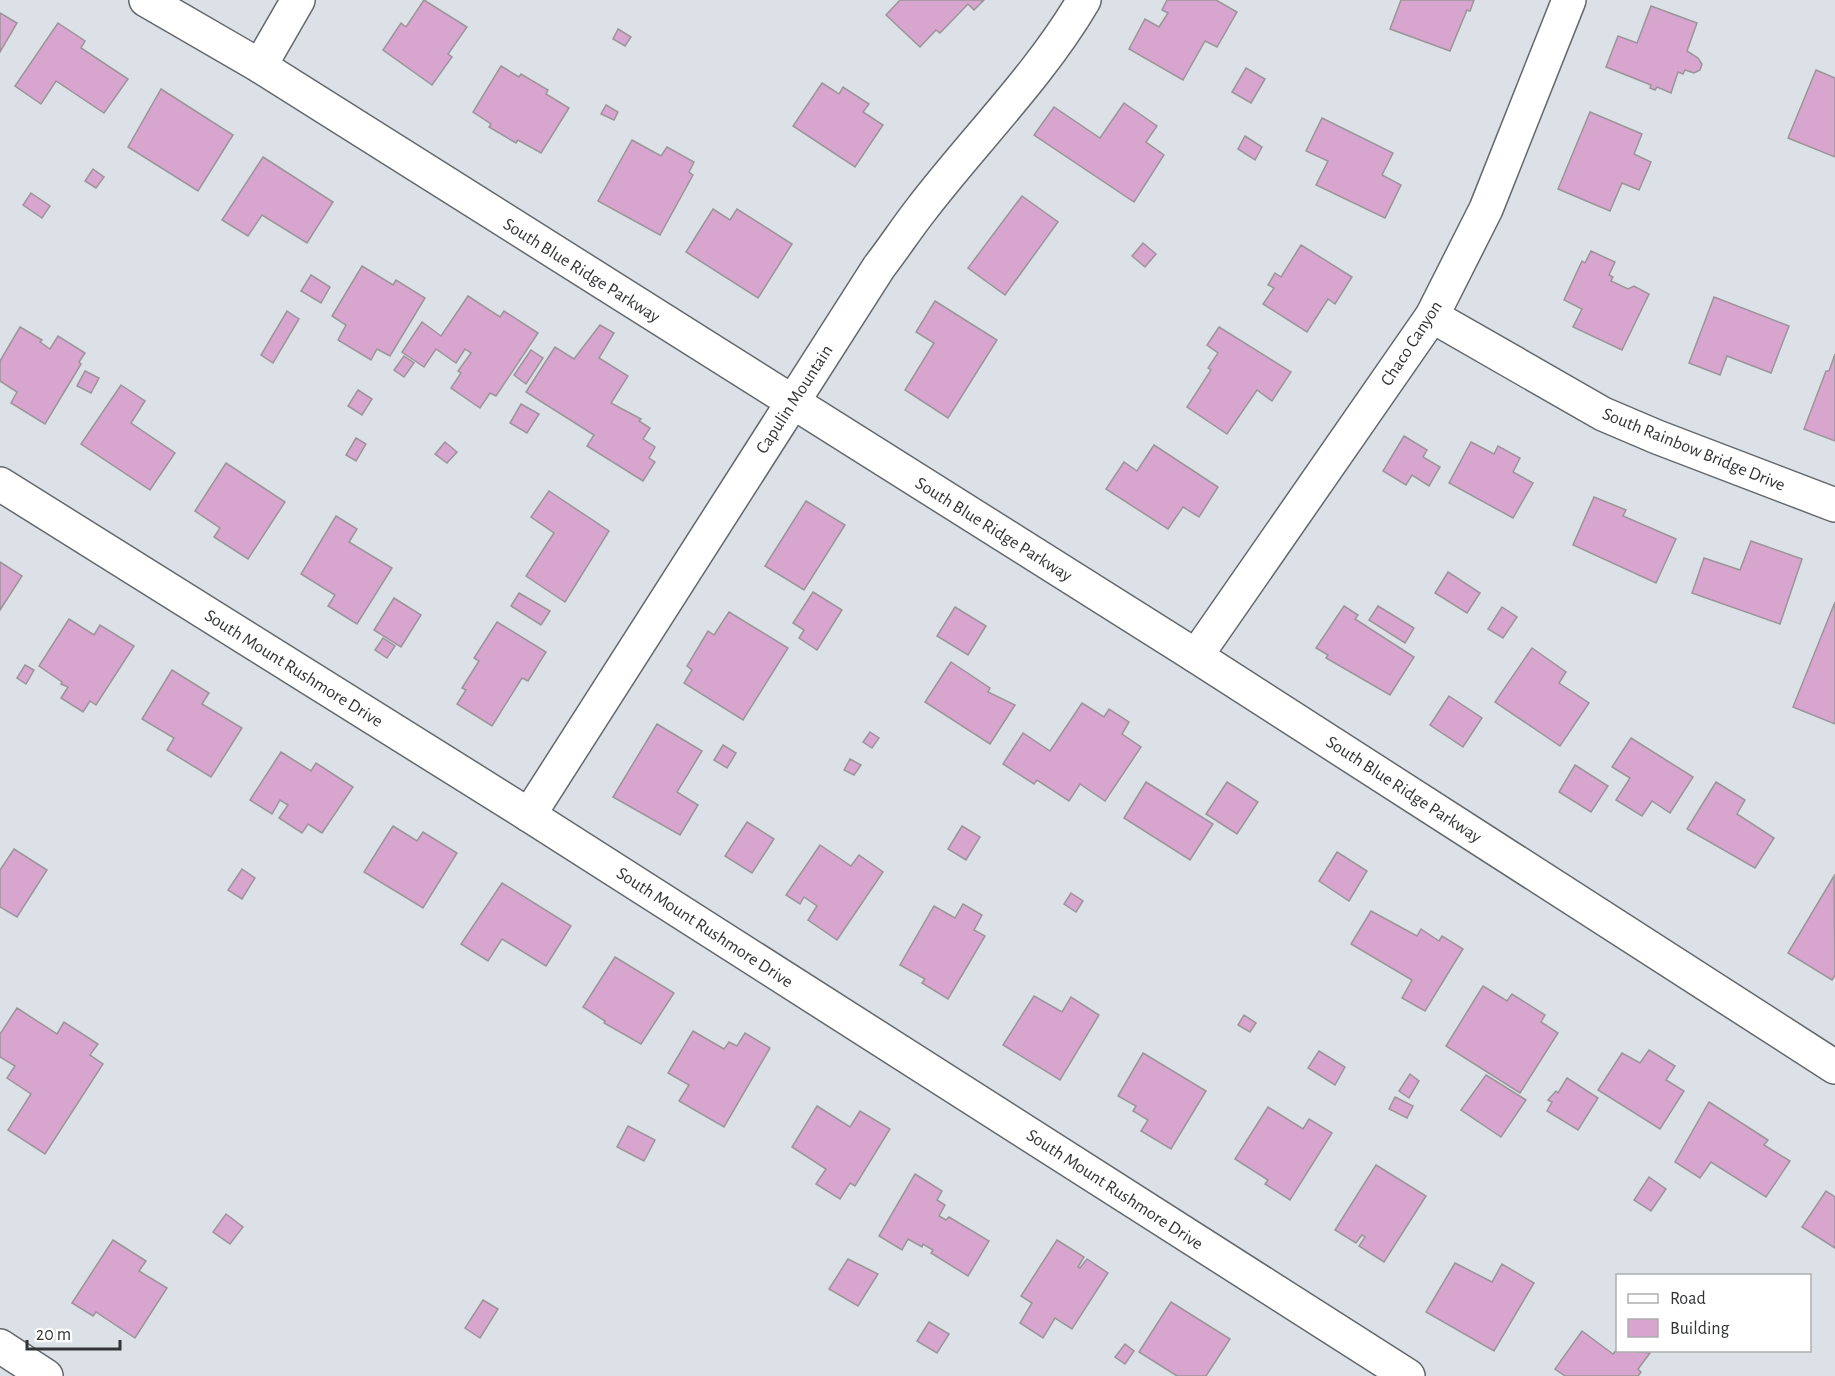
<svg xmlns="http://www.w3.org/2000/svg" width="1835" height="1376" font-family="'Alegreya Sans',sans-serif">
	<rect width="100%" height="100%" fill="#dce1e7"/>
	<g fill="#d7a5cd" stroke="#9b959a" stroke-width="1.5">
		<polygon points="424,0 467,27 448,54 452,57 432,85 383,50 401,23 406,27"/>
		<polygon points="900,0 984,0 974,10 968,4 940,33 936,30 920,47 886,15"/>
		<polygon points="1167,0 1216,0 1237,12 1217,47 1205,41 1183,80 1129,49 1145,19 1159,27 1168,13 1162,10"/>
		<polygon points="1401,0 1474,0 1470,11 1467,10 1450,51 1390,29"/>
		<polygon points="1651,6 1697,23 1687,51 1698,58 1702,64 1700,70 1694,73 1685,70 1683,74 1678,72 1671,93 1657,87 1655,90 1650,88 1651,85 1606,67 1618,36 1637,43"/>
		<polygon points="0,13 17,23 0,52"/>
		<polygon points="58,23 85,41 81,48 128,79 104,113 56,81 41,104 15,86"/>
		<polygon points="618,29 631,37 625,46 613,39"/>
		<polygon points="501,66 519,77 521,74 548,90 546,94 569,108 541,153 518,140 516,143 489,127 491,124 473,112"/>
		<polygon points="1246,68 1265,79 1251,103 1232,92"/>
		<polygon points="1816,70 1835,78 1835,157 1788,138"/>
		<polygon points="822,83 839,94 843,87 869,104 863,112 883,125 855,167 793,126"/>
		<polygon points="161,89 233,135 198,191 128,147"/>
		<polygon points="1124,103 1157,126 1146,142 1164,155 1134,202 1034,135 1054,107 1100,138"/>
		<polygon points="606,105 618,112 614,120 601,114"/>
		<polygon points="1590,112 1642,134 1634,154 1651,162 1639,190 1622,183 1610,211 1558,189"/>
		<polygon points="1322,118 1393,153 1382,175 1401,185 1385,218 1316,185 1328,161 1306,151"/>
		<polygon points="1245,136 1262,147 1255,160 1238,149"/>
		<polygon points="632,140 661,156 667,147 694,162 689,172 693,175 660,235 598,201"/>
		<polygon points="263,157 333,202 307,243 262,215 248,236 222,220"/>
		<polygon points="93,169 104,177 96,188 85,181"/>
		<polygon points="31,193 50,206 42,218 23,205"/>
		<polygon points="1022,196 1058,222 1005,295 968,268"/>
		<polygon points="713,209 730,220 737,209 792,244 758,298 686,252"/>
		<polygon points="1143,243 1156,254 1145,267 1132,256"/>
		<polygon points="1301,245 1352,277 1335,304 1328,299 1307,332 1263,304 1274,288 1268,285 1275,273 1281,277"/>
		<polygon points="1591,251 1615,262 1609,275 1613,277 1611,281 1628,289 1634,286 1649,294 1622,350 1573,327 1582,309 1564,300 1582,261 1585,263"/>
		<polygon points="362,266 393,285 396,280 425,298 390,356 377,349 371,360 338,340 346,325 332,316"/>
		<polygon points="311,275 330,287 321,303 301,291"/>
		<polygon points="468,296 500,317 504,311 538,333 496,396 490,393 480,408 451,388 461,373 458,371 471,353 465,349 456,363 436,349 424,367 402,352 422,322 441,336"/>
		<polygon points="1714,297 1789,326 1771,373 1727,356 1720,375 1689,363"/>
		<polygon points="935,301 997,340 948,418 905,390 934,343 916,332"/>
		<polygon points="287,311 299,319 273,363 261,355"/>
		<polygon points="600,325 614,333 599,358 628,376 611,403 641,419 639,421 650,428 643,439 655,447 649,458 655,462 643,481 587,446 594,435 526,392 555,347 574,359"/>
		<polygon points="20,327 42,340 40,342 50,349 58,336 85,353 79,362 81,364 45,424 11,403 17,392 0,381 0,361"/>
		<polygon points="1219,327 1291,372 1272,401 1257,390 1227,434 1187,407 1211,370 1208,368 1218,353 1207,345"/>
		<polygon points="531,350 543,358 526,384 514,375"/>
		<polygon points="1835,354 1835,441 1804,429 1826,371 1829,371"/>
		<polygon points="404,356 414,363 404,377 394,370"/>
		<polygon points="85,371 99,378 91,393 77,386"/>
		<polygon points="121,385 145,401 131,423 175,453 150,490 81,444"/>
		<polygon points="358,390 372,399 362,415 348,406"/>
		<polygon points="521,404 539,414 527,433 510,423"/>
		<polygon points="1404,436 1427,450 1423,457 1440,467 1429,486 1412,475 1406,485 1383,471"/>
		<polygon points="356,438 366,444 356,461 346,455"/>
		<polygon points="445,442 457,452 447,463 435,454"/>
		<polygon points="1471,442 1494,454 1498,446 1520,458 1513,472 1533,483 1513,518 1449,483"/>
		<polygon points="1154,445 1218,487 1199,517 1183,507 1168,529 1106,489 1124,462 1137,471"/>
		<polygon points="226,463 285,502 248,559 214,537 220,528 195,511"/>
		<polygon points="549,491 609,531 565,602 526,576 554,533 531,517"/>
		<polygon points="1594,497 1626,510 1623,516 1676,539 1656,583 1573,545"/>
		<polygon points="806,501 845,525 804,590 765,566"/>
		<polygon points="336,516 357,529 349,542 392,568 357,624 328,606 335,595 301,574"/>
		<polygon points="1751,541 1802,559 1780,624 1692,593 1704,558 1740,570"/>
		<polygon points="0,562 22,576 0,610"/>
		<polygon points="1448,572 1480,593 1467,613 1435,593"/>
		<polygon points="813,592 842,610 817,650 799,638 804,630 793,623"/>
		<polygon points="519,593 550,611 541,625 511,606"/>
		<polygon points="394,598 421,615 401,647 374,630"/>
		<polygon points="1835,602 1835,724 1793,707"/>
		<polygon points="1344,606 1358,615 1355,619 1414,657 1390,695 1326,658 1328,655 1316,648"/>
		<polygon points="1378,606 1414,628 1405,643 1369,620"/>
		<polygon points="955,607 986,626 968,655 937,636"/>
		<polygon points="1502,607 1517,617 1503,638 1488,629"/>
		<polygon points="729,612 788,648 743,720 684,683 692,670 687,666 708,631 714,635"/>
		<polygon points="69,619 94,635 100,625 134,646 96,705 90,701 83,712 61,698 68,687 61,684 62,682 39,666"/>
		<polygon points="497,622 546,652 528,681 522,678 492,726 457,704 466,690 462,688 479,661 474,658"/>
		<polygon points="383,638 395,646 387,658 375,650"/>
		<polygon points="1532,648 1566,672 1559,683 1589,703 1560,746 1495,702"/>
		<polygon points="951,662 990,688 988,692 1015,705 990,744 925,702"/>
		<polygon points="25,665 34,670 26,684 17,678"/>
		<polygon points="172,670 209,693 202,704 242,728 211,777 167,750 174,738 142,719"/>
		<polygon points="1449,696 1482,718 1463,747 1430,725"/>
		<polygon points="1082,703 1104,717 1109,709 1129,722 1122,734 1141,747 1105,801 1080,784 1069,801 1037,780 1034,784 1003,764 1023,733 1050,751"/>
		<polygon points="657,724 702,751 677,792 698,805 680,835 613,797"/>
		<polygon points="870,732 879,738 872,748 863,742"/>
		<polygon points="1631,738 1693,777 1670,813 1652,801 1642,816 1616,800 1630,778 1612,767"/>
		<polygon points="723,745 736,753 727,768 714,760"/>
		<polygon points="281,752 311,771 316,763 353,787 322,833 308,824 302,833 279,818 288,805 280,800 272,814 250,800"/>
		<polygon points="850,759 861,765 854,775 844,770"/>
		<polygon points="1575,765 1608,786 1591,812 1559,792"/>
		<polygon points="1146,782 1213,824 1190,860 1124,818"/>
		<polygon points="1227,782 1258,802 1237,834 1206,814"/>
		<polygon points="1716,782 1745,800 1737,814 1774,838 1755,868 1687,829"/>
		<polygon points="747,822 774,839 752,873 725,856"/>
		<polygon points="393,826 417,841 423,832 457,853 423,908 364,872"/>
		<polygon points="962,826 980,837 966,860 948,849"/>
		<polygon points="820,845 851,866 859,855 883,872 837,940 808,920 817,906 804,897 800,904 786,895"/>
		<polygon points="14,849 47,870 17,917 0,907 0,870"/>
		<polygon points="1337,852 1367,871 1349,901 1319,881"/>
		<polygon points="242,869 255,878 242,899 228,890"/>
		<polygon points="1834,876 1835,975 1832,980 1788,953"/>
		<polygon points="502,883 571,926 546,966 502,939 488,961 461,944"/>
		<polygon points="1071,893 1083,901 1076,912 1064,904"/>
		<polygon points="963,904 982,915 974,930 985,936 948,999 922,983 925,979 900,965 934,906 955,918"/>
		<polygon points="1371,911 1417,936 1421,929 1439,941 1442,936 1463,949 1425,1011 1402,998 1412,980 1351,944"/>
		<polygon points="615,957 674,993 641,1044 604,1023 605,1021 583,1007"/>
		<polygon points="1483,986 1507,1001 1512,994 1545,1015 1541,1022 1558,1033 1520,1093 1446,1046"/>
		<polygon points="1034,996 1062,1012 1071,997 1099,1015 1060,1080 1003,1045"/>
		<polygon points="17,1008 57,1034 64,1022 98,1044 90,1055 103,1064 45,1154 8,1130 31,1094 7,1078 15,1066 0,1057 0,1034"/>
		<polygon points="1244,1015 1256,1023 1250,1032 1238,1025"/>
		<polygon points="693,1031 724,1049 729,1042 737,1046 745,1033 770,1048 724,1127 679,1101 689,1085 668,1073"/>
		<polygon points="1649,1050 1675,1066 1666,1080 1684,1091 1660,1129 1598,1090 1622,1053 1640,1063"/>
		<polygon points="1319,1051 1345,1067 1335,1085 1308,1068"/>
		<polygon points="1143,1053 1206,1091 1171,1149 1141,1131 1148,1120 1133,1111 1136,1106 1118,1096"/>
		<polygon points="1410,1074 1419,1081 1409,1098 1399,1091"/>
		<polygon points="1486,1075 1526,1100 1501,1137 1461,1110"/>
		<polygon points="1567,1078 1598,1098 1578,1130 1547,1111 1552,1102 1548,1100 1556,1091 1558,1093"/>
		<polygon points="1395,1097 1413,1106 1407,1118 1389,1109"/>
		<polygon points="1709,1102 1768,1140 1764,1145 1790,1161 1766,1197 1711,1162 1700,1178 1675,1162"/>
		<polygon points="817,1106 850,1127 860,1111 890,1129 855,1186 850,1183 840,1199 816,1184 826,1169 792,1147"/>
		<polygon points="1268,1107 1303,1129 1309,1119 1332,1133 1290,1200 1265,1184 1268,1180 1235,1159"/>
		<polygon points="628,1126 655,1140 644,1161 617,1147"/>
		<polygon points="1376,1165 1426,1196 1384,1262 1359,1246 1365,1237 1362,1235 1356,1243 1335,1230"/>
		<polygon points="915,1174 942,1191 937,1200 945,1205 939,1216 946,1220 949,1217 989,1241 968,1276 931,1253 933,1250 923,1244 922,1247 908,1239 902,1250 879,1236"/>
		<polygon points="1649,1177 1666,1189 1651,1211 1634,1200"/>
		<polygon points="1826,1191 1835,1197 1835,1248 1802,1227"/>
		<polygon points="226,1214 243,1227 230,1244 213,1232"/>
		<polygon points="113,1240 146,1261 139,1271 167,1288 135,1338 96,1312 93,1316 72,1303"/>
		<polygon points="1057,1240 1084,1257 1078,1267 1080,1268 1087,1259 1108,1273 1072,1329 1055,1318 1043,1338 1020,1323 1032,1303 1021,1296"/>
		<polygon points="848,1259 878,1274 858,1306 829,1289"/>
		<polygon points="1455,1263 1492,1282 1502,1264 1534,1283 1494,1351 1426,1312"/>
		<polygon points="483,1300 498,1309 480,1338 465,1328"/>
		<polygon points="1171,1302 1230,1339 1206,1376 1177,1376 1139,1352"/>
		<polygon points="929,1322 949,1334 937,1353 917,1341"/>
		<polygon points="1582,1331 1613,1354 1618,1348 1618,1350 1650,1353 1638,1369 1641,1372 1638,1376 1565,1376 1555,1369"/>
		<polygon points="1125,1344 1134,1351 1125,1364 1115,1357"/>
	</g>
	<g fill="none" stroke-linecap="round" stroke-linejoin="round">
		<defs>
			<g id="minor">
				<polyline points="146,0 260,66 1196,656 1835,1067"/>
				<polyline points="260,66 298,0"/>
				<polyline points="1432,316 1603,414 1657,437 1835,505"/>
				<polyline points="0,484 529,815 1408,1376"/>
				<polyline points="1196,656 1432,316 1486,209 1569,0"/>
				<path d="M529,815L879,267C893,249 906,229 920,211C974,140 1038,78 1084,0"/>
				<polyline points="0,1346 46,1376"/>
			</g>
		</defs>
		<use href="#minor" stroke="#63686d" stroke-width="36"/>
		<use href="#minor" stroke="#fff" stroke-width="33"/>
	</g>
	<g text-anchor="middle" stroke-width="4.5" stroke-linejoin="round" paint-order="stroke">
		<g font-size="18" fill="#323436" stroke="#fff">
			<text transform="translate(582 270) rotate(32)" y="6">South Blue Ridge Parkway</text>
			<text transform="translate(1411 343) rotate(-57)" y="6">Chaco Canyon</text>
			<text transform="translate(794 399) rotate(-57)" y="6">Capulin Mountain</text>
			<text transform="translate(1694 449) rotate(22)" y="6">South Rainbow Bridge Drive</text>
			<text transform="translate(994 529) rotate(32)" y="6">South Blue Ridge Parkway</text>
			<text transform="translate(294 668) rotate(32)" y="6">South Mount Rushmore Drive</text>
			<text transform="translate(1404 789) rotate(33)" y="6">South Blue Ridge Parkway</text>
			<text transform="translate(705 927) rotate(33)" y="6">South Mount Rushmore Drive</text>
			<text transform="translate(1115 1189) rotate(33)" y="6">South Mount Rushmore Drive</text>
		</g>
	</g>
	<rect x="1616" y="1274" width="195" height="78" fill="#ffffff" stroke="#adaeaf" stroke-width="1.5"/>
	<rect x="1628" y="1294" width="30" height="9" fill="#ffffff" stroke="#adaeaf" stroke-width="1.5"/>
	<text x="1670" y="1304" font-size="18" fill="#323436">Road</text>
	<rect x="1628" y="1319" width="30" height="18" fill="#d7a5cd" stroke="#adaeaf" stroke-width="1.5"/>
	<text x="1670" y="1334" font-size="18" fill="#323436">Building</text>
	<path d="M27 1340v9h93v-9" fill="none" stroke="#323436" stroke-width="3"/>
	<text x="36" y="1340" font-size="18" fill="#323436" stroke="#ffffff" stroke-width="4.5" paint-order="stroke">20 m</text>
</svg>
